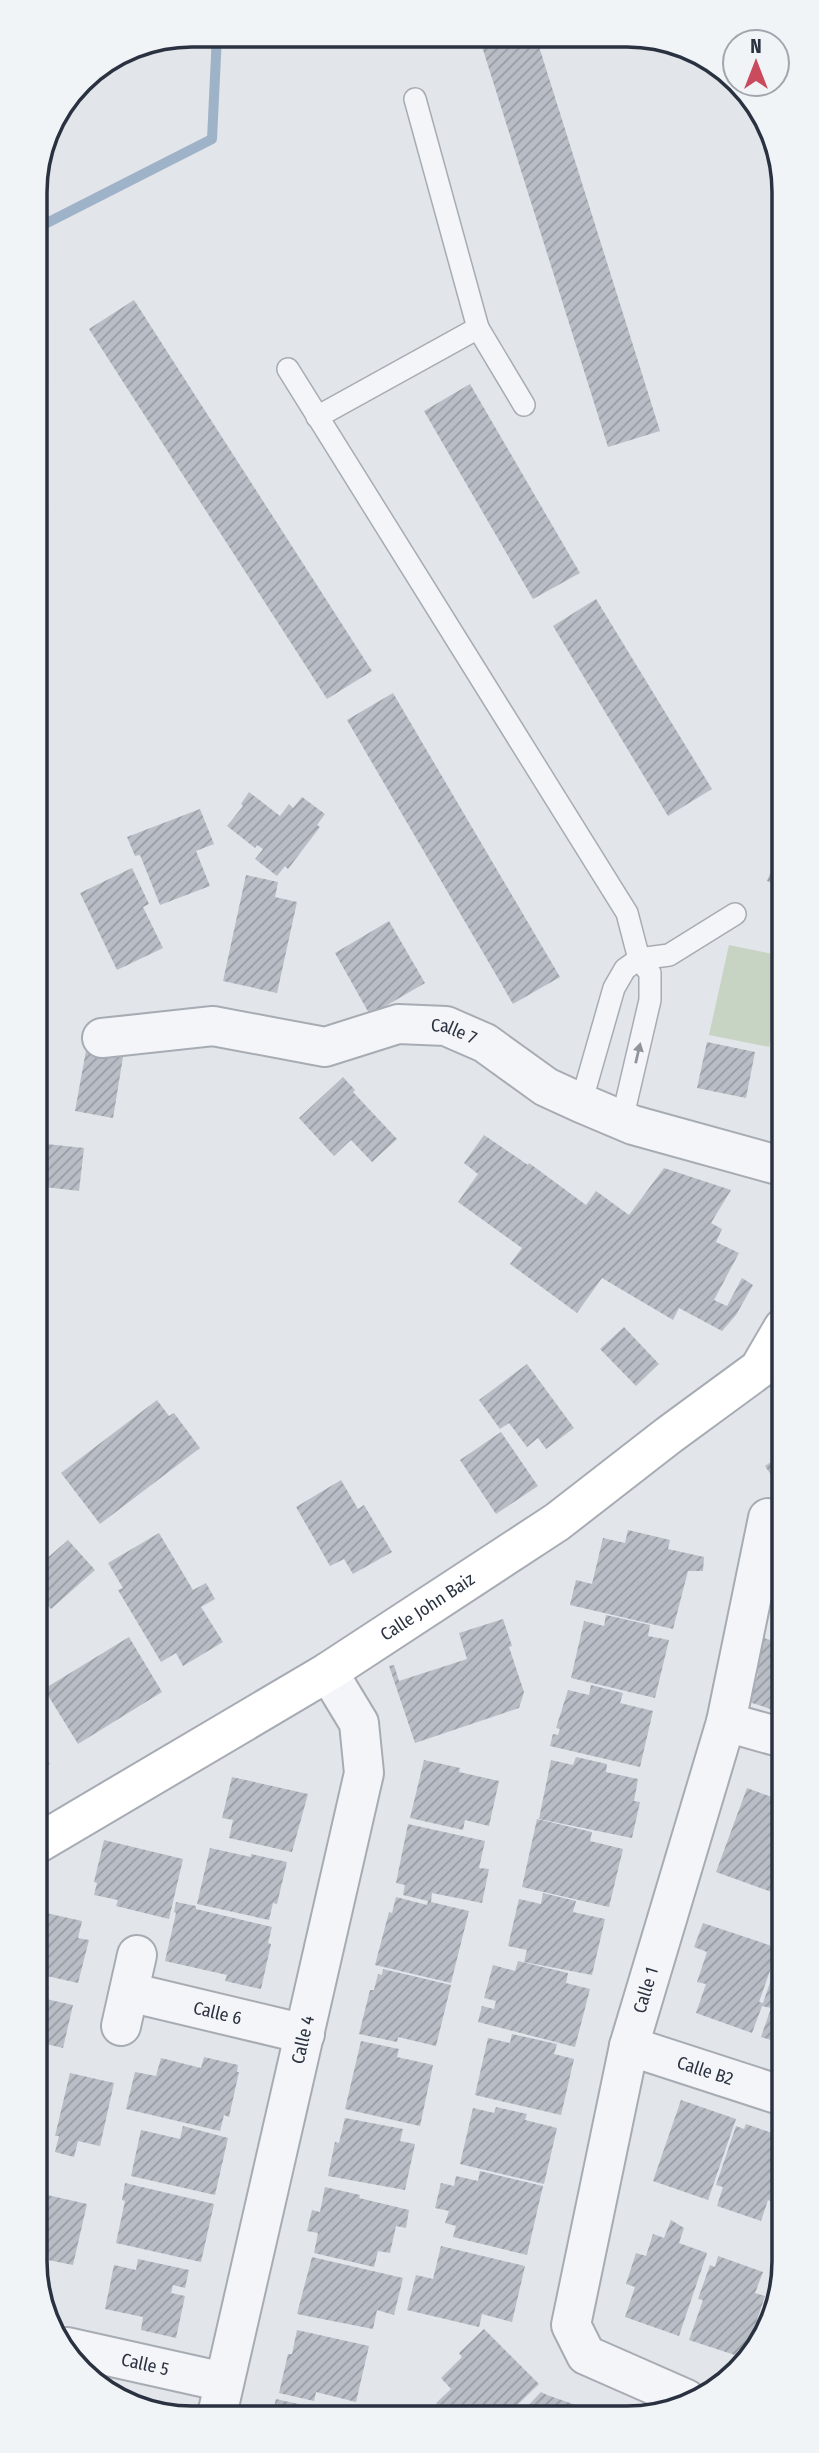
<svg xmlns="http://www.w3.org/2000/svg" width="819" height="2453" font-family="'Fira Sans Condensed',sans-serif">
	<defs>
		<pattern id="building-hatch" width="6" height="6" patternUnits="userSpaceOnUse" patternTransform="scale(1.75)"><rect width="6" height="6" fill="#b9bec6"/><path d="M-1 1l2-2M0 6l6-6M5 7l2-2" fill="none" stroke="#979ba2"/></pattern>
	</defs>
	<rect width="100%" height="100%" fill="#e2e5ea"/>
	<polygon fill="#c7d3c3" points="729,945 782,956 782,985 769,1047 709,1035"/>
	<g fill="none" stroke-linecap="round" stroke-linejoin="round">
		<polyline stroke="#9eb2c8" stroke-width="10" points="35,238 39,227 212,139 217,35"/>
	</g>
	<g fill="url(#building-hatch)">
		<polygon points="479,37 536,37 660,431 608,447"/>
		<polygon points="134,300 372,671 327,699 89,329"/>
		<polygon points="470,384 580,573 533,599 424,411"/>
		<polygon points="596,599 712,789 668,816 553,626"/>
		<polygon points="393,693 560,977 513,1004 347,720"/>
		<polygon points="249,792 280,816 289,804 293,808 302,797 325,814 317,825 320,827 288,869 285,866 277,876 255,859 263,849 257,845 255,848 227,826 243,806 241,804"/>
		<polygon points="200,809 214,844 196,851 210,886 160,905 140,855 135,856 127,837"/>
		<polygon points="782,843 782,887 767,881"/>
		<polygon points="132,868 149,904 143,907 163,948 117,970 80,893"/>
		<polygon points="246,875 278,882 275,897 297,902 277,993 223,981"/>
		<polygon points="389,921 425,983 370,1015 335,953"/>
		<polygon points="36,948 46,1003 36,1005"/>
		<polygon points="707,1042 755,1052 746,1098 697,1088"/>
		<polygon points="87,1045 124,1051 113,1118 75,1111"/>
		<polygon points="343,1077 355,1090 353,1092 397,1139 372,1162 351,1140 334,1156 299,1118"/>
		<polygon points="484,1135 528,1165 529,1163 586,1205 596,1191 629,1215 664,1168 731,1190 711,1223 722,1229 716,1242 739,1253 714,1300 727,1306 742,1278 753,1285 736,1315 722,1331 679,1308 673,1320 602,1278 577,1313 510,1264 522,1248 458,1202 478,1174 464,1163"/>
		<polygon points="37,1143 84,1148 79,1191 37,1186"/>
		<polygon points="624,1327 659,1364 636,1386 600,1349"/>
		<polygon points="527,1364 574,1428 546,1449 538,1438 527,1447 509,1423 500,1429 479,1400"/>
		<polygon points="157,1400 169,1416 174,1413 200,1448 100,1524 61,1473"/>
		<polygon points="501,1432 538,1486 496,1514 460,1460"/>
		<polygon points="783,1454 783,1493 765,1466"/>
		<polygon points="341,1480 358,1509 364,1505 392,1552 353,1574 344,1559 330,1566 296,1507"/>
		<polygon points="628,1530 670,1540 668,1549 704,1557 703,1571 688,1571 673,1629 570,1605 576,1580 592,1584 603,1538 625,1543"/>
		<polygon points="159,1533 193,1590 206,1583 215,1599 201,1607 223,1642 183,1666 176,1653 161,1662 118,1590 123,1588 108,1563"/>
		<polygon points="68,1540 95,1570 51,1609 37,1593 37,1567"/>
		<polygon points="606,1615 650,1625 648,1636 669,1640 655,1698 571,1678 584,1621 604,1626"/>
		<polygon points="778,1618 783,1619 783,1713 749,1702 758,1674 741,1668 753,1634 770,1640"/>
		<polygon points="503,1619 512,1646 509,1647 524,1692 519,1708 415,1743 389,1666 394,1665 399,1681 467,1659 459,1633"/>
		<polygon points="129,1637 162,1692 78,1744 44,1689"/>
		<polygon points="591,1685 623,1693 620,1703 653,1711 640,1767 550,1746 553,1734 558,1735 560,1729 556,1728 568,1690 589,1695"/>
		<polygon points="37,1744 50,1764 37,1772"/>
		<polygon points="576,1757 607,1764 606,1772 638,1779 634,1801 640,1802 632,1838 539,1819 551,1760 573,1765"/>
		<polygon points="424,1760 460,1768 459,1772 499,1781 489,1826 465,1820 463,1830 410,1818"/>
		<polygon points="232,1777 308,1794 292,1852 229,1838 233,1820 222,1818"/>
		<polygon points="747,1788 783,1801 783,1896 716,1872"/>
		<polygon points="537,1819 592,1832 590,1841 623,1849 609,1907 522,1887"/>
		<polygon points="408,1824 485,1841 479,1868 489,1869 482,1903 432,1893 431,1902 469,1911 451,1983 375,1965 389,1912 392,1913 396,1897 427,1905 428,1901 403,1895 405,1885 396,1883"/>
		<polygon points="104,1840 183,1859 169,1919 116,1906 118,1900 94,1895 97,1883 94,1882"/>
		<polygon points="210,1848 251,1857 251,1854 287,1862 277,1904 273,1903 269,1920 197,1904"/>
		<polygon points="543,1893 576,1901 573,1912 605,1919 592,1975 524,1962 527,1950 508,1946 519,1899 541,1904"/>
		<polygon points="176,1902 196,1906 196,1909 272,1927 268,1943 271,1944 261,1989 225,1981 227,1975 165,1961 176,1913 174,1912"/>
		<polygon points="37,1911 82,1921 78,1938 89,1940 78,1983 38,1974"/>
		<polygon points="703,1923 778,1948 759,2002 763,2003 781,1950 783,1951 783,2044 761,2037 771,2008 762,2006 752,2033 696,2013 706,1984 697,1982 707,1952 694,1947"/>
		<polygon points="518,1961 568,1973 566,1983 590,1989 575,2047 478,2022 482,2006 494,2009 496,2001 484,1998 493,1965 515,1971"/>
		<polygon points="383,1969 451,1985 436,2046 398,2037 397,2042 359,2034 370,1990 374,1990 378,1974 382,1975"/>
		<polygon points="38,1984 49,1986 46,1999 73,2005 63,2048 38,2042"/>
		<polygon points="512,2034 557,2044 554,2054 574,2059 561,2115 475,2095 488,2038 510,2043"/>
		<polygon points="361,2041 399,2049 397,2057 433,2065 420,2126 345,2109"/>
		<polygon points="204,2057 238,2065 237,2072 239,2072 229,2117 224,2115 220,2131 126,2109 135,2072 156,2076 161,2058 201,2068"/>
		<polygon points="70,2073 114,2083 100,2146 78,2141 74,2157 55,2152 59,2136 55,2136"/>
		<polygon points="681,2100 736,2119 708,2200 653,2181"/>
		<polygon points="496,2107 527,2114 525,2120 557,2128 544,2184 460,2164 473,2108 494,2113"/>
		<polygon points="345,2118 403,2129 400,2141 415,2144 405,2190 328,2176 335,2142 339,2143"/>
		<polygon points="746,2124 784,2137 784,2188 778,2204 768,2200 761,2221 717,2206 723,2187 716,2185 736,2126 744,2129"/>
		<polygon points="183,2126 228,2138 215,2195 131,2176 141,2130 180,2139"/>
		<polygon points="480,2171 543,2186 527,2255 453,2237 456,2226 445,2223 449,2211 435,2208 441,2183 454,2186 456,2176 478,2181"/>
		<polygon points="125,2183 214,2204 201,2262 116,2243 125,2201 122,2200"/>
		<polygon points="325,2187 360,2195 359,2198 409,2210 406,2228 396,2226 390,2253 378,2251 374,2267 314,2253 318,2233 307,2231 312,2210 320,2212"/>
		<polygon points="43,2194 87,2204 73,2265 38,2258 38,2215"/>
		<polygon points="671,2220 684,2228 679,2243 707,2253 679,2336 625,2317 635,2287 626,2284 636,2253 646,2256 653,2234 664,2238"/>
		<polygon points="441,2246 525,2266 512,2322 482,2314 479,2327 407,2310 416,2275 433,2279"/>
		<polygon points="718,2256 763,2272 755,2293 765,2296 744,2358 689,2340 703,2300 698,2299 710,2265 715,2267"/>
		<polygon points="312,2257 403,2278 394,2315 377,2310 373,2329 297,2314"/>
		<polygon points="138,2259 189,2270 185,2288 173,2285 171,2293 185,2296 176,2338 141,2330 143,2317 105,2309 114,2265 136,2270"/>
		<polygon points="768,2298 772,2300 758,2332 757,2331"/>
		<polygon points="484,2329 539,2384 507,2415 447,2415 436,2403 451,2389 441,2378 462,2357 459,2353"/>
		<polygon points="297,2330 369,2346 356,2402 316,2392 314,2401 279,2393 288,2354 292,2354"/>
		<polygon points="541,2392 547,2395 605,2415 519,2415"/>
		<polygon points="276,2399 312,2407 310,2415 272,2415"/>
	</g>
	<g fill="none" stroke-linecap="round" stroke-linejoin="round">
		<defs>
			<g id="lane">
				<polyline points="478,328 524,405"/>
				<polyline points="288,369 627,913 639,959 650,973 650,1000 622,1120"/>
				<polyline points="317,417 478,328 415,99"/>
				<polyline points="581,1103 614,988 625,969 639,959 669,955 735,914"/>
			</g>
			<g id="street">
				<path id="s1" d="M102,1038L213,1026L325,1047L398,1024L446,1026L485,1043L546,1087L581,1103L633,1125L774,1164L782,1162"/>
				<polyline points="726,1722 783,1738"/>
				<path id="s2" d="M129,1992L305,2034"/>
				<polyline points="121,2026 137,1955"/>
				<path id="s3" d="M629,2046L783,2096"/>
				<path id="s4" d="M67,2347L224,2382"/>
				<path id="s5" d="M686,2399L586,2355L571,2325L629,2046L726,1722L768,1518"/>
				<path id="s6" d="M217,2415L364,1773L359,1723L328,1672"/>
			</g>
			<g id="secondary">
				<path id="s7" d="M37,1844L328,1672L557,1522L669,1435L759,1369L783,1328"/>
			</g>
		</defs>
		<use href="#lane" stroke="#a7acb4" stroke-width="24"/>
		<use href="#street" stroke="#a7acb4" stroke-width="42"/>
		<use href="#secondary" stroke="#a7acb4" stroke-width="42"/>
		<use href="#lane" stroke="#f4f5f8" stroke-width="21"/>
		<use href="#street" stroke="#f4f5f8" stroke-width="38"/>
		<use href="#secondary" stroke="#fff" stroke-width="38"/>
	</g>
	<defs><path id="oneway-solid" d="M-6-.8H1V-3.2L6.5 0L1 3.2V.8H-6Z" transform="scale(1.75)"/></defs>
	<use fill="#8f949c" href="#oneway-solid" transform="translate(638 1053) rotate(-77)"/>
	<g text-anchor="middle" stroke-width="7" stroke-linejoin="round" paint-order="stroke">
		<g font-size="18" fill="#2a3241" stroke="#f1f4f7">
			<text dy="6" stroke="none"><textPath href="#s1" startOffset="359">Calle 7</textPath></text>
			<text dy="6" stroke="none"><textPath href="#s7" startOffset="457">Calle John Baiz</textPath></text>
			<text dy="6" stroke="none"><textPath href="#s5" startOffset="486">Calle 1</textPath></text>
			<text dy="6" stroke="none"><textPath href="#s2" startOffset="91">Calle 6</textPath></text>
			<text dy="6" stroke="none"><textPath href="#s6" startOffset="385">Calle 4</textPath></text>
			<text dy="6" stroke="none"><textPath href="#s3" startOffset="80">Calle B2</textPath></text>
			<text dy="6" stroke="none"><textPath href="#s4" startOffset="80">Calle 5</textPath></text>
		</g>
	</g>
	<path d="M0 0H819V2453H0ZM192 47H627A145 145 0 0 1 772 192V2261A145 145 0 0 1 627 2406H192A145 145 0 0 1 47 2261V192A145 145 0 0 1 192 47Z" fill="#f1f4f7" fill-rule="evenodd"/>
	<path fill="none" stroke="#2a3241" stroke-width="3.5" d="M192 47H627A145 145 0 0 1 772 192V2261A145 145 0 0 1 627 2406H192A145 145 0 0 1 47 2261V192A145 145 0 0 1 192 47Z"/>
	<g transform="translate(756 63)"><circle r="33" fill="#f1f4f7" stroke="#a1a6ae" stroke-width="2"/>
	<path d="M0-5L12 26L0 18L-12 26Z" fill="#ca4b5d"/>
	<text y="-10" font-size="19" font-weight="bold" text-anchor="middle" fill="#2a3241">N</text>
	</g>
</svg>
